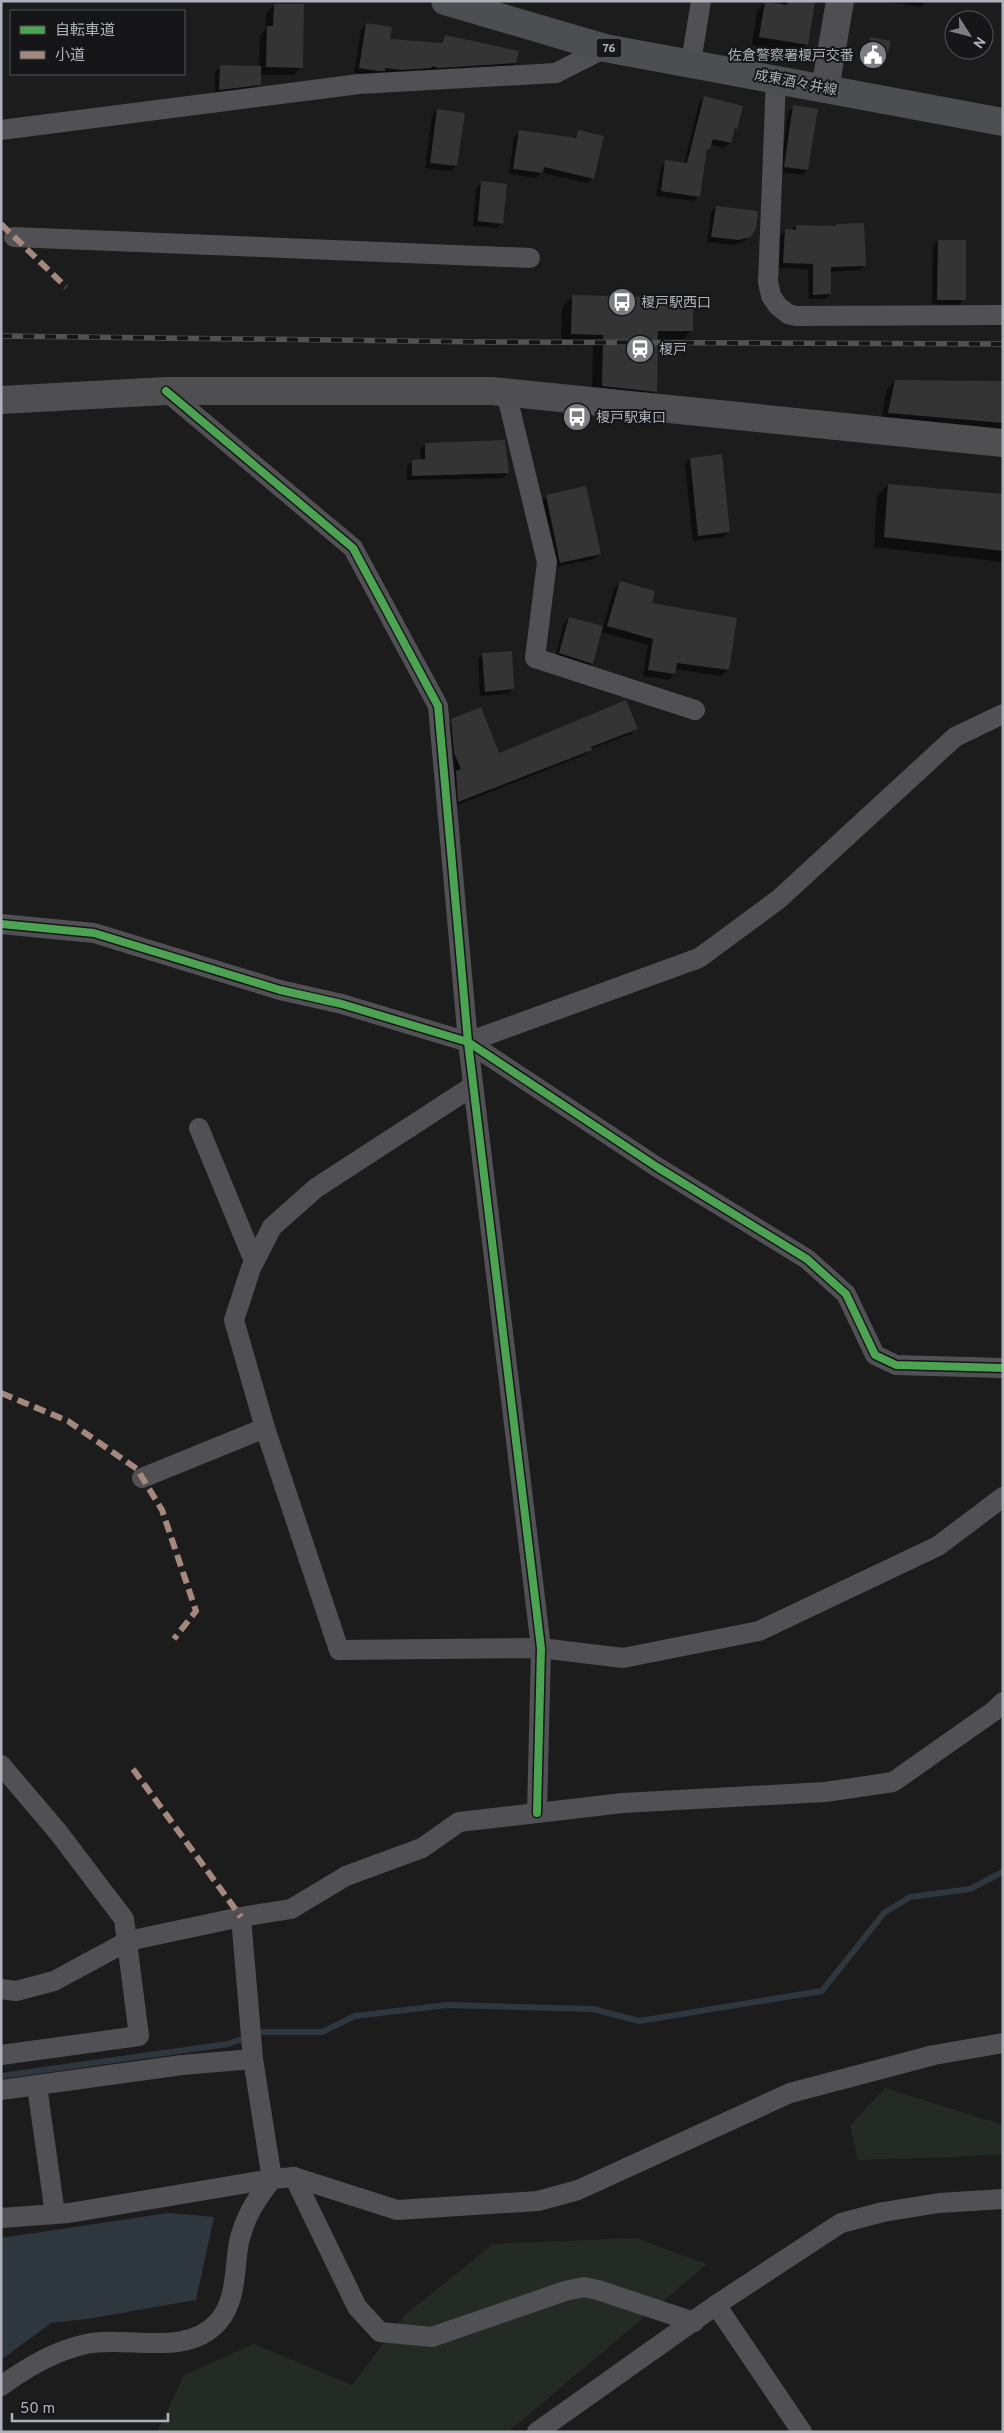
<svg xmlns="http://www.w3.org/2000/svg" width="1004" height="2433" font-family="Overpass,'Noto Sans JP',sans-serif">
	<rect width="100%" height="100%" fill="#1c1c1c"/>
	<g fill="#242b25">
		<polygon points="885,2088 1003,2125 1003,2154 955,2157 858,2160 850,2126"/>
		<polygon points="635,2238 707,2264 508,2432 157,2432 184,2375 254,2344 352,2385 404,2316 493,2244"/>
	</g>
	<polygon fill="#2f373e" points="168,2213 214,2217 196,2300 87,2319 51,2323 1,2360 1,2238"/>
	<g fill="#0007">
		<polygon points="783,1 814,1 807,44 799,52 752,45 757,11 765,3 781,6"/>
		<polygon points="882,1 926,1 921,7"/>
		<polygon points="274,5 302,67 294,75 260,75 259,84 254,89 215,95 215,72 221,67 259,68 260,35 266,29 266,13"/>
		<polygon points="366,24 389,40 439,44 445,36 515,63 510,68 372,76 354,73 361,30"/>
		<polygon points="871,38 885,63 883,65 864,61"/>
		<polygon points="704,97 736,128 733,132 730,143 724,148 710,144 706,152 699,196 694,201 656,196 661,167 666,162 684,164 699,103"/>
		<polygon points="794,107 807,170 802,175 780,172 788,112"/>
		<polygon points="437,110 456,166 451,171 425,168 432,116"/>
		<polygon points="579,131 593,178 588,183 542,173 536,178 509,174 514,137 520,132 573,139"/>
		<polygon points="482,182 502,223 497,228 473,226 476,188"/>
		<polygon points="716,207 750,236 744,242 733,245 707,242 711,212"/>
		<polygon points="837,225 865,265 860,270 830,272 830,294 825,299 809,299 808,269 779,268 780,236 785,231 791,231 796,226 835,227"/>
		<polygon points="938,241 964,299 959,305 932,304 933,246"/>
		<polygon points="572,297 691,331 681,342 657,341 655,392 645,402 592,397 593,345 561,344 562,307"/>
		<polygon points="895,381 1003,382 1003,432 881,420 887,389"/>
		<polygon points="426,444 508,472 503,478 407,480 407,466 412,461 421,461 420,449"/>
		<polygon points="690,459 729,532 723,537 693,541 685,464"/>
		<polygon points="888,485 1003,495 1003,562 874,547 877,496"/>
		<polygon points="585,488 600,553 594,559 555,567 541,502 546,497"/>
		<polygon points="620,583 650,604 728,670 721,676 675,669 674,674 668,680 643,676 648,645 600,632 592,664 586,669 555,658 564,623 569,618 603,627 614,589"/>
		<polygon points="483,654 513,689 508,694 480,696 478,659"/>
		<polygon points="452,721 498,755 636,728 631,734 591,749 585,755 454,806 451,778 455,774 449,759 446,726"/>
	</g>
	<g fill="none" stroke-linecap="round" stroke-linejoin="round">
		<polyline stroke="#2f373e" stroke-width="6" points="1,2076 228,2044 262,2032 322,2032 355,2016 447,2005 593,2009 639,2021 822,1991 884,1913 910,1897 970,1889 1003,1872"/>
	</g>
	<g fill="#343434">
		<polygon points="788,1 815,1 808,45 759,37 765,2 787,5"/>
		<polygon points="274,4 304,4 303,68 266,67 267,26 273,26"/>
		<polygon points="366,23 392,27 390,39 442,43 445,35 519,51 516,63 439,68 432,66 431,68 402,70 385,68 385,71 378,71 359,68"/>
		<polygon points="870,37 891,41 886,63 865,59"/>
		<polygon points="220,65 261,66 261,85 219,90"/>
		<polygon points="704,96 743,106 737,129 735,128 731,143 713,139 710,149 707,149 700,197 661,191 665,160 687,163"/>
		<polygon points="793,105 818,109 808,170 784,167"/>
		<polygon points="437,109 465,113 457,166 430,163"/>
		<polygon points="519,130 576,138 578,130 604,136 594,179 544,167 543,173 513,169"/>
		<polygon points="481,181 507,184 503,224 478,221"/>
		<polygon points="716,206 758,211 756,229 751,237 739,240 711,237"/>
		<polygon points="864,223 866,266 831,267 831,294 813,295 813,264 783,263 785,229 796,230 796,225 836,226 836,224"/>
		<polygon points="938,240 966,240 966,300 937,300"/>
		<polygon points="572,295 693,298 693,331 658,331 657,392 602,386 603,335 571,334"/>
		<polygon points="895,380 1003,381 1003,423 888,413"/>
		<polygon points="505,440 509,473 412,476 412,460 425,459 425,443"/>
		<polygon points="722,454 730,532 698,536 690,458"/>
		<polygon points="888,484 1003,494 1003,551 884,537"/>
		<polygon points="586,486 601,554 560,563 546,495"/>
		<polygon points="620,581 655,591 652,603 737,618 729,670 677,663 675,674 648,670 653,639 607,626"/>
		<polygon points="569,617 603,626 593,664 559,653"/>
		<polygon points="512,651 514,689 485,692 482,653"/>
		<polygon points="626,700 638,729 591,747 592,750 458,802 456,771 461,769 454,753 451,719 481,707 499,753"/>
	</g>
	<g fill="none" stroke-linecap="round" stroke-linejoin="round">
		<g stroke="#515155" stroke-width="20">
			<polyline points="691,62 701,1"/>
			<polyline points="776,78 768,282 771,296 778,306 788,314 796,316 1003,315"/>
			<polyline points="1,130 359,84 556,73 605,48"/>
			<polyline points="14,237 530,258"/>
			<polyline points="166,391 353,548 438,706 468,1042 541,1648 537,1813"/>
			<polyline points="506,392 547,562 535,658 695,710"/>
			<polyline points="1,924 94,933 280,990 342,1004 468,1042 657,1167 807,1259 846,1294 875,1355 896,1365 1003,1368"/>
			<polyline points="468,1042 699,958 779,899 955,737 1003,714"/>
			<polyline points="199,1128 254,1261"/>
			<polyline points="265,1428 339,1650 541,1648 623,1658 759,1631 938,1546 1003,1497"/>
			<polyline points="142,1478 265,1428 234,1320 251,1268 272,1227 316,1188 473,1086"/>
			<polyline points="1,1765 58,1832 124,1919 139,2036 1,2055"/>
			<polyline points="1,1989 16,1991 54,1981 128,1941 241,1917 291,1909 346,1876 422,1848 459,1822 623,1803 825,1792 893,1782 994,1711 1003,1702"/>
			<polyline points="37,2086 55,2214"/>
			<polyline points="1,2090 182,2065 253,2059"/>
			<polyline points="294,2177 357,2307 380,2332 432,2337 565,2291 584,2287 598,2290 694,2322"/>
			<polyline points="1,2218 69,2213 272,2179 294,2177 397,2210 538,2201 578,2190 790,2093 934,2055 1003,2043"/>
			<polyline points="716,2305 802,2432"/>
			<path d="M1,2386C28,2367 54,2351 86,2344C127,2335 186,2358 218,2322C237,2301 234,2269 239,2242C245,2216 256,2200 272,2179L253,2059L241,1917"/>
			<polyline points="537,2432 716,2305 841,2223 883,2212 939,2203 1003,2199"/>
		</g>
		<g stroke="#4f4f52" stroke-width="28">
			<polyline points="825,89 840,1"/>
			<polyline points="1,400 166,391 492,391 1003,443"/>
		</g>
		<polyline stroke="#4d4e51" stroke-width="28" points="445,1 605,48 1003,122"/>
		<defs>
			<polyline id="rail" points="1,336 490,342 1003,344"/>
		</defs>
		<use href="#rail" stroke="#515254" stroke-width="5.5"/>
		<use href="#rail" stroke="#161618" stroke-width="4" stroke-dasharray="11" stroke-linecap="butt"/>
		<g stroke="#a5887d" stroke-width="6" stroke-dasharray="12 6" stroke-linecap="butt">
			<polyline points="1,224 66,287"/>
			<polyline points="1,1393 68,1421 137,1469 162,1510 196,1611 174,1639"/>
			<polyline points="133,1769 241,1917"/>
		</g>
		<defs>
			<g id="cycleway">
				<polyline points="166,391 353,548 438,706 468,1042 541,1648 537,1813"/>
				<polyline points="1,924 94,933 280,990 342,1004 468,1042 657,1167 807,1259 846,1294 875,1355 896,1365 1003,1368"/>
			</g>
		</defs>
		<use href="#cycleway" stroke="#161618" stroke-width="11"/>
		<use href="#cycleway" stroke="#4ca352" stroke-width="8"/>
	</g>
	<defs>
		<symbol id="civic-disc" viewBox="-11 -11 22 22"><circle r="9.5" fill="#7c7e83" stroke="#161618"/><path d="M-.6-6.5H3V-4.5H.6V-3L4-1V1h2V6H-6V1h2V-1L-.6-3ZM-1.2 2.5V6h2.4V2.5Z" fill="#fff"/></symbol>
		<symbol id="bus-disc" viewBox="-11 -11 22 22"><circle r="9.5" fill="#7c7e83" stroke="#161618"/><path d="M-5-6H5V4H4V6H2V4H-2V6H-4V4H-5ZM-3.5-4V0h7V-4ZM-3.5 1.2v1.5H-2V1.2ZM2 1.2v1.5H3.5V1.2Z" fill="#fff"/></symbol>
		<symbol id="station-disc" viewBox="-11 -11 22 22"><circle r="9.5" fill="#7c7e83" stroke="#161618"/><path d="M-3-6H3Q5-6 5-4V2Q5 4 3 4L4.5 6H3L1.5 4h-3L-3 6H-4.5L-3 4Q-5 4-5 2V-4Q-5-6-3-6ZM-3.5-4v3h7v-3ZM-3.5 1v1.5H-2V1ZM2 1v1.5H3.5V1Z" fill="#fff"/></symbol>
	</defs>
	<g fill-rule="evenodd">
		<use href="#civic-disc" x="857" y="39" width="32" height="32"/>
		<use href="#bus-disc" x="606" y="286" width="32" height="32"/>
		<use href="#station-disc" x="624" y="333" width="32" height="32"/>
		<use href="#bus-disc" x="561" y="401" width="32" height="32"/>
	</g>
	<g text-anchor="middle" stroke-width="4" stroke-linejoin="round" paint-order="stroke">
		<rect fill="#161618" stroke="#81838a" stroke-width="1" x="596.5" y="38.5" width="25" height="19" rx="4"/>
		<g font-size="12" font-weight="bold" fill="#afb2bb">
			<text x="609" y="52">76</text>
		</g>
		<g font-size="14" fill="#afb2bb" stroke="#161618" text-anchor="start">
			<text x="854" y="60" text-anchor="end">佐倉警察署榎戸交番</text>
			<text x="641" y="307">榎戸駅西口</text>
			<text x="659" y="354">榎戸</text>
			<text x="596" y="422">榎戸駅東口</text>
		</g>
		<g font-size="14" fill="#afb2bb" stroke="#161618">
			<text transform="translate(796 82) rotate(11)" y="5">成東酒々井線</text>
		</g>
	</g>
	<rect width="1004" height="2433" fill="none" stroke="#afb2bb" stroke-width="5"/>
	<rect x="10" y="10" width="175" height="65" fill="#161618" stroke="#535459"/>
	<rect x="20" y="26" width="25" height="8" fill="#4ca352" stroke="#535459"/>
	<text x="55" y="35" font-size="15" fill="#afb2bb">自転車道</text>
	<rect x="20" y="51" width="25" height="8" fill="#a5887d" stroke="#535459"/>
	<text x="55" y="60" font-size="15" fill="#afb2bb">小道</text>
	<g transform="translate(969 35) rotate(126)"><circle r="24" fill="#161618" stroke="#535459"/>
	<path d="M0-4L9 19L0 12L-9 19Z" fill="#7c7e83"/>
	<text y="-8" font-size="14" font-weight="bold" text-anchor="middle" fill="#afb2bb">N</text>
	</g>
	<path d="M12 2413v8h156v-8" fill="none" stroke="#afb2bb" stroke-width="2.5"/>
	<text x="20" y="2413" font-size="15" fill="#afb2bb" stroke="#161618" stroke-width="4" paint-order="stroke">50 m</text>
</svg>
